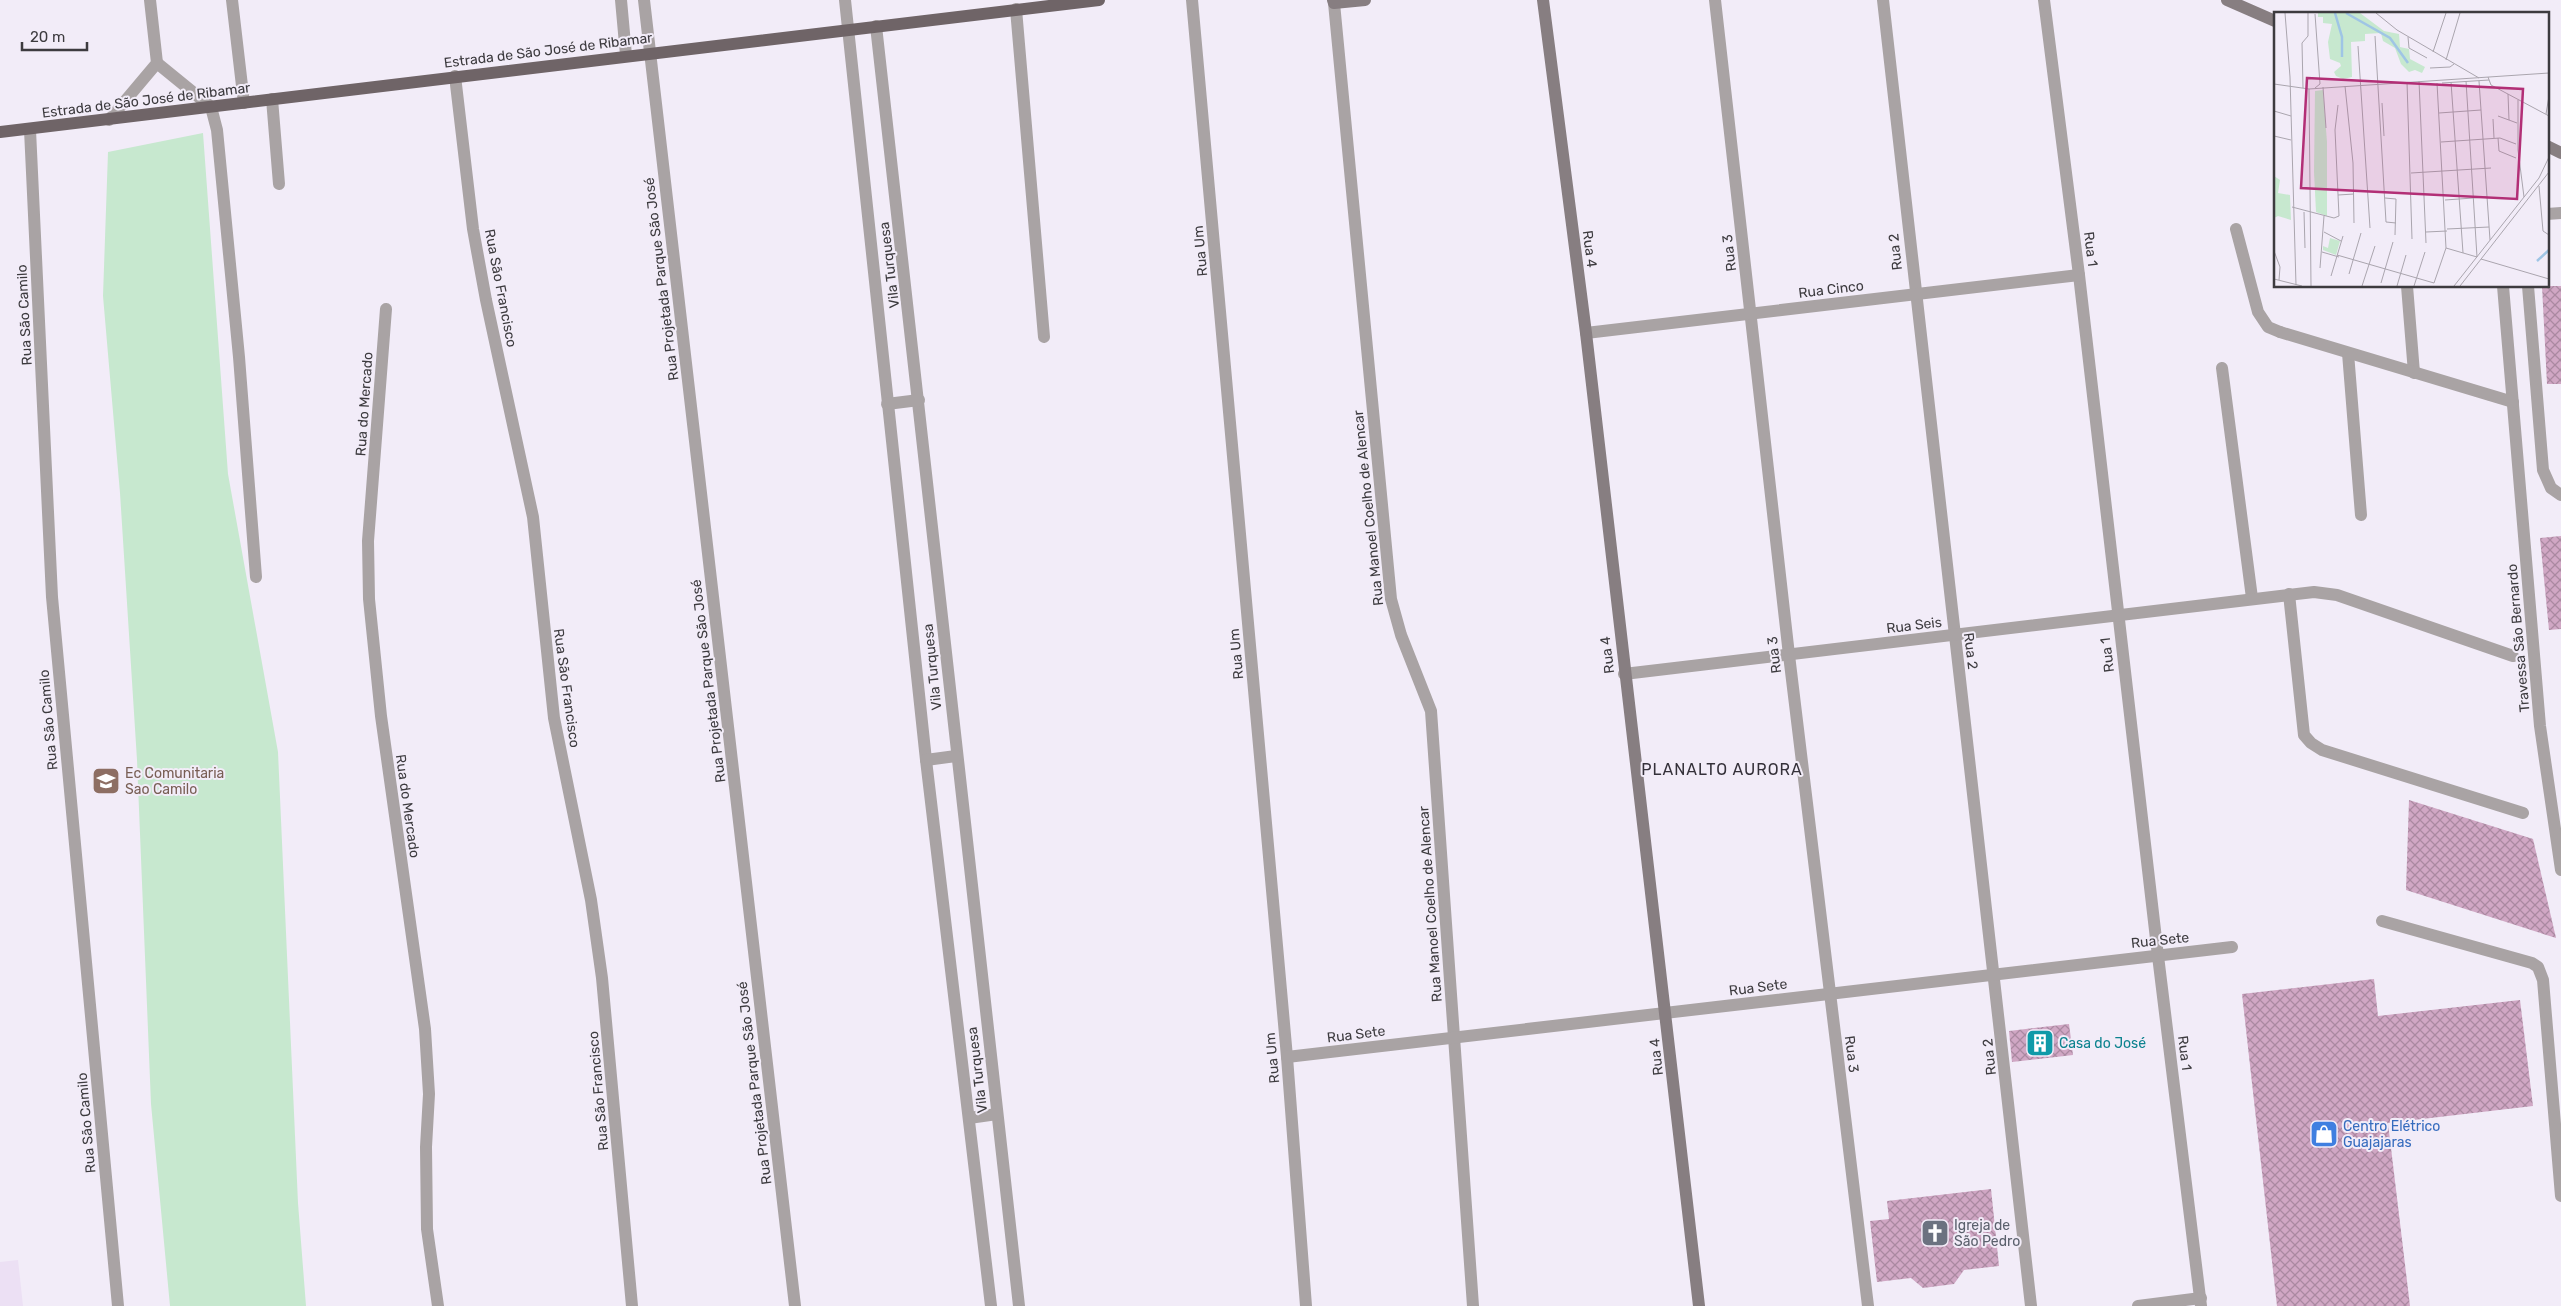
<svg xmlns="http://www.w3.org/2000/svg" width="2561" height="1306" font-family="Rubik,sans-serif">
	<defs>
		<pattern id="building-cross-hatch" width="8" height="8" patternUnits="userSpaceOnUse" patternTransform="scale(1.25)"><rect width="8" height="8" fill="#d0a7c4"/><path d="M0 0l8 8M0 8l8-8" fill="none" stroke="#aa89a1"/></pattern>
	</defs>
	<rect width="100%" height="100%" fill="#f2ecf8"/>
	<polygon fill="#ece0f4" points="18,1260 23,1306 0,1306 0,1262"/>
	<polygon fill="#c7e8cf" points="203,133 228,474 278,752 298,1203 306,1306 170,1306 151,1104 137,760 120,493 103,296 108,152"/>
	<g fill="url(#building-cross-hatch)">
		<polygon points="2542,286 2561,286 2561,384 2547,384"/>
		<polygon points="2561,536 2561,629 2549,630 2540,538"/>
		<polygon points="2409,800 2533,839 2556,938 2406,890"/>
		<polygon points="2374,979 2378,1016 2520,1000 2533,1106 2388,1123 2410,1306 2277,1306 2242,994"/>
		<polygon points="2069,1024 2073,1055 2012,1062 2009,1031"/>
		<polygon points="1991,1189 1999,1266 1964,1270 1954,1284 1923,1288 1911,1278 1877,1282 1870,1221 1889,1219 1887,1201"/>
	</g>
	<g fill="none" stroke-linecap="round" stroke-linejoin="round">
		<g stroke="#a9a3a4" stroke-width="12">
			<polyline points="232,0 244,103"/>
			<polyline points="1016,9 1044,337"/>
			<polyline points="272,99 279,184"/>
			<polyline points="2547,214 2561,213"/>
			<polyline points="2236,229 2258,312 2268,327 2280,332"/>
			<polyline points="2528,286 2543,470 2551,488 2561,495"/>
			<polyline points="2348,353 2361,515"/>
			<polyline points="2382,921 2532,963 2538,967 2543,980 2561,1196"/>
		</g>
		<g stroke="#a9a3a4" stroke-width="12">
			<polyline points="621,0 626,55"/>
			<polyline points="644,0 795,1306"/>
			<polyline points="845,0 926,760 991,1306"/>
			<polyline points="1192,0 1287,1057 1306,1306"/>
			<polyline points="1715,0 1789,655 1868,1306"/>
			<path d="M1883,0C1929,436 1985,870 2031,1306"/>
			<polyline points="2044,0 2079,275 2158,956 2201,1306"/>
			<polyline points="1334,3 1391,599 1401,635 1431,711 1473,1306"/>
			<path d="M876,26C925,452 969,879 1019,1306"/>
			<polyline points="157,63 211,107 217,130 239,357 256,577"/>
			<polyline points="455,76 473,229 486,300 533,517 554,718 591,900 602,978 632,1306"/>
			<polyline points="109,120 157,63 150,0"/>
			<polyline points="30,130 52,597 118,1306"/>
			<polyline points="2407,286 2414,373"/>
			<polyline points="2503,286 2540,726 2561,870"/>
			<polyline points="386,309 368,541 369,599 381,716 425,1029 429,1094 426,1147 427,1229 438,1306"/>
			<polyline points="2280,332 2513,402"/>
			<polyline points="1586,333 2079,275"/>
			<polyline points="2222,368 2252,598"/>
			<polyline points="887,404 919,400"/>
			<polyline points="2289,594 2304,735 2311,743 2322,750 2523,813"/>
			<polyline points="1624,674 2314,592 2337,595 2513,656"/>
			<polyline points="926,760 956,756"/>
			<polyline points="1287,1057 2232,947"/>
			<polyline points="969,1118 997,1114"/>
			<polyline points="2138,1306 2201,1298"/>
		</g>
		<g stroke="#877e81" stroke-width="12">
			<polyline points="1333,0 1334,3 1365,0"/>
			<polyline points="1543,0 1586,333 1699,1306"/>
			<polyline points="2227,0 2275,21"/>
			<polyline points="2547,146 2561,153"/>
		</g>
		<polyline stroke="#6f6467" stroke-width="12" points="0,132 1099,0"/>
	</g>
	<defs>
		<symbol id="school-square" viewBox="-11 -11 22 22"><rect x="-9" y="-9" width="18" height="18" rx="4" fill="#8d6e63" stroke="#f2ecf8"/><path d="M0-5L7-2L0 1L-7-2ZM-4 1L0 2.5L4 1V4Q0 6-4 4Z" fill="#fff"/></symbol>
		<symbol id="building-square" viewBox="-11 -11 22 22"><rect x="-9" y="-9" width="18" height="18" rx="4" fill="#0f9aa8" stroke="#f2ecf8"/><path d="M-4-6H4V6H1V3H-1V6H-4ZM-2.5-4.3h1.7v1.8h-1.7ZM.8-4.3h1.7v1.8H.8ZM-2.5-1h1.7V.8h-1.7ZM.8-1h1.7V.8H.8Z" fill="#fff"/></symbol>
		<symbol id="shop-square" viewBox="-11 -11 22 22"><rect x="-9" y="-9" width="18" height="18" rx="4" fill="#3f7fe0" stroke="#f2ecf8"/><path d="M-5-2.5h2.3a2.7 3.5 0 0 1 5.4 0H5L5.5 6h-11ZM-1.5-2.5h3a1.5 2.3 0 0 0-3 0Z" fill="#fff"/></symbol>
		<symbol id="church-square" viewBox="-11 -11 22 22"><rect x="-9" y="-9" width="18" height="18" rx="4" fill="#6b7280" stroke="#f2ecf8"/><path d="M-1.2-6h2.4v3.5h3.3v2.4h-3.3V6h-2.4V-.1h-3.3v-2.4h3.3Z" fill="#fff"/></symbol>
	</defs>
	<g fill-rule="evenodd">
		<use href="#school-square" x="90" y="765" width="32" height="32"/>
		<use href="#building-square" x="2024" y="1027" width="32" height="32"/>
		<use href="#shop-square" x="2308" y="1118" width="32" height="32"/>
		<use href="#church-square" x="1919" y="1217" width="32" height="32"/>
	</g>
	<g text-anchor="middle" stroke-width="4" stroke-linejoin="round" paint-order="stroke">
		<g font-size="14" fill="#3d3b3f" stroke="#f2ecf8">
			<text transform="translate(548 50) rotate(-7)" y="5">Estrada de São José de Ribamar</text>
			<text transform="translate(146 100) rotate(-7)" y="5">Estrada de São José de Ribamar</text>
			<text transform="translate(1590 249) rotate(83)" y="5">Rua 4</text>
			<text transform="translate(2091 249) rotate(83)" y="5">Rua 1</text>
			<text transform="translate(1200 251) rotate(-95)" y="5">Rua Um</text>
			<text transform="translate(1895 252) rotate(-96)" y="5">Rua 2</text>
			<text transform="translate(1729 253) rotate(-97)" y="5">Rua 3</text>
			<text transform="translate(889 265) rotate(-97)" y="5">Vila Turquesa</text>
			<text transform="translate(661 279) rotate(-97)" y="5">Rua Projetada Parque São José</text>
			<text transform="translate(501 288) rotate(79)" y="5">Rua São Francisco</text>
			<text transform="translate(1831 289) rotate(-7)" y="5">Rua Cinco</text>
			<text transform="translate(24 315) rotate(-93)" y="5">Rua São Camilo</text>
			<text transform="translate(364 404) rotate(-86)" y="5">Rua do Mercado</text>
			<text transform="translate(1368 508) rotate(-96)" y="5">Rua Manoel Coelho de Alencar</text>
			<text transform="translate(1914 625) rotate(-7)" y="5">Rua Seis</text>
			<text transform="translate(2518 638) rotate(-95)" y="5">Travessa São Bernardo</text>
			<text transform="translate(1971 651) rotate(83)" y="5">Rua 2</text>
			<text transform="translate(1236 654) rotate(-95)" y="5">Rua Um</text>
			<text transform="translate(1607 655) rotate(-97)" y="5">Rua 4</text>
			<text transform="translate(1774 655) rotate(-97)" y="5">Rua 3</text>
			<text transform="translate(2107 655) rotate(-97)" y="5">Rua 1</text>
			<text transform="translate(932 667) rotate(-96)" y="5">Vila Turquesa</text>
			<text transform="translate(708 681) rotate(-97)" y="5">Rua Projetada Parque São José</text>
			<text transform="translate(567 688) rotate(82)" y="5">Rua São Francisco</text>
			<text transform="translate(48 720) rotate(-95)" y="5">Rua São Camilo</text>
			<text transform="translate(408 806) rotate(82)" y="5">Rua do Mercado</text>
			<text transform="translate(1430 904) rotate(-94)" y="5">Rua Manoel Coelho de Alencar</text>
			<text transform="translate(2160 940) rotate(-6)" y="5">Rua Sete</text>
			<text transform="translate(1758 987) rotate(-7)" y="5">Rua Sete</text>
			<text transform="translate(1356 1034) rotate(-7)" y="5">Rua Sete</text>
			<text transform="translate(2185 1053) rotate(83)" y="5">Rua 1</text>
			<text transform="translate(1852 1054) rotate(83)" y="5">Rua 3</text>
			<text transform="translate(1656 1057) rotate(-96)" y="5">Rua 4</text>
			<text transform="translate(1989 1057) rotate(-96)" y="5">Rua 2</text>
			<text transform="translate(1272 1058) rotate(-95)" y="5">Rua Um</text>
			<text transform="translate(977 1070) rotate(-97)" y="5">Vila Turquesa</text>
			<text transform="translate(754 1083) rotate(-97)" y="5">Rua Projetada Parque São José</text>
			<text transform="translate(598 1091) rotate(-95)" y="5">Rua São Francisco</text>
			<text transform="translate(86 1123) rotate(-95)" y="5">Rua São Camilo</text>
		</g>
		<g font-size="14" fill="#785e54" stroke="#f2ecf8" text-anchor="start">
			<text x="125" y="778">Ec Comunitaria<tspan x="125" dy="16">Sao Camilo</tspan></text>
		</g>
		<g font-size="14" fill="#0d838f" stroke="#f2ecf8" text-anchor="start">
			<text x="2059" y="1048">Casa do José</text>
		</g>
		<g font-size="14" fill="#366cbe" stroke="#f2ecf8" text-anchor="start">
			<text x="2343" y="1131">Centro Elétrico<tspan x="2343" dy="16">Guajajaras</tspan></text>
		</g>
		<g font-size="14" fill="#5b616d" stroke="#f2ecf8" text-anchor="start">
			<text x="1954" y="1230">Igreja de<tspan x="1954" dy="16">São Pedro</tspan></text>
		</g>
		<g font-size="16" letter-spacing="1" fill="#35313a" stroke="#f2ecf8">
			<text x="1722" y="775">PLANALTO AURORA</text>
		</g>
	</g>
	<g transform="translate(2274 12)">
		<rect width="275" height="275" fill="#f2ecf8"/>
		<path d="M49,78L53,130V204L42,200L40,160L41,79Z" fill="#c7e8cf"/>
		<path d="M44,1H86L110,19L125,22L126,35L135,37L136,47L151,55L148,61L141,58L135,60L127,52L121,36L109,29L107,21L91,22V29L77,30L78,65L69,67L62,64L60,60L67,54L66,51L56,47L54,30L58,12L49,11V5H44ZM0,164L6,168L4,181L16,183L17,208L4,204L0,206Z" fill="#c7e8cf"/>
		<path d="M56,226L66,229L62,243L49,238V234L54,236Z" fill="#c7e8cf"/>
		<path fill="none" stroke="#9fc5e5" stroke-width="2.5" d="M61,1L68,25V45M72,1L116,26L134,51M263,249L275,238"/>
		<path fill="none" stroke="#aaa5ae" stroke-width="1" d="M11,1L16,65L22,273M102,1L123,18L205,66M101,24L112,210L122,211M134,25L135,36L153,46M84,34L96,216M159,40L172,1M172,48L186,1M156,56L176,55L180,52M214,65L217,73L275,104M145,69L152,231M205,69L216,228M133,70L138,227M177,70L189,241M163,71L172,236M168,71L215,68M0,72L35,77L275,61M71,74L79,151L80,211M49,75L52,116M29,76L28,31L34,24V1M41,76L46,72L41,2M35,77L37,274M234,82L235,108M244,88V138L250,185M108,91L110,124M0,99L17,104M165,101L207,98M272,102L275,84M224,104L243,111M219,107L220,126M0,124L17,128M224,126L225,139L242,146M167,130L226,126L242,132M137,161L217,156M265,174L269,219L275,223M64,183L80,182M111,186L122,187L121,223M171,188L213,185M18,195L60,206L65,204L61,118L64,93M30,200L31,236M173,217L215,215M50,220L67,229M152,220L173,219M172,236L203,245L192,69M0,239L6,255L5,268M48,240L65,245M63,243L160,271L172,236M207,247L275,267M46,256L50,204M75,262L87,221M57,264L69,224M0,267L28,274M107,271L119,230M88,274L101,234M123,274L132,243M140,274L151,240M180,274L265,166L275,145M186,274L275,160"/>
		<path fill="#b22f76" fill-opacity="0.15" stroke="#b22f76" stroke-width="2.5" d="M33,66L249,77L243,187L27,176Z"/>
		<rect width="275" height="275" fill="none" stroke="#3d3b3f" stroke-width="2.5"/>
	</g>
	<path d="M22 42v8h65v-8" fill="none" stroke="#3d3b3f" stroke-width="2.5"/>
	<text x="30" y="42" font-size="15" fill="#3d3b3f" stroke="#f2ecf8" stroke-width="4" paint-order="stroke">20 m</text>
</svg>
